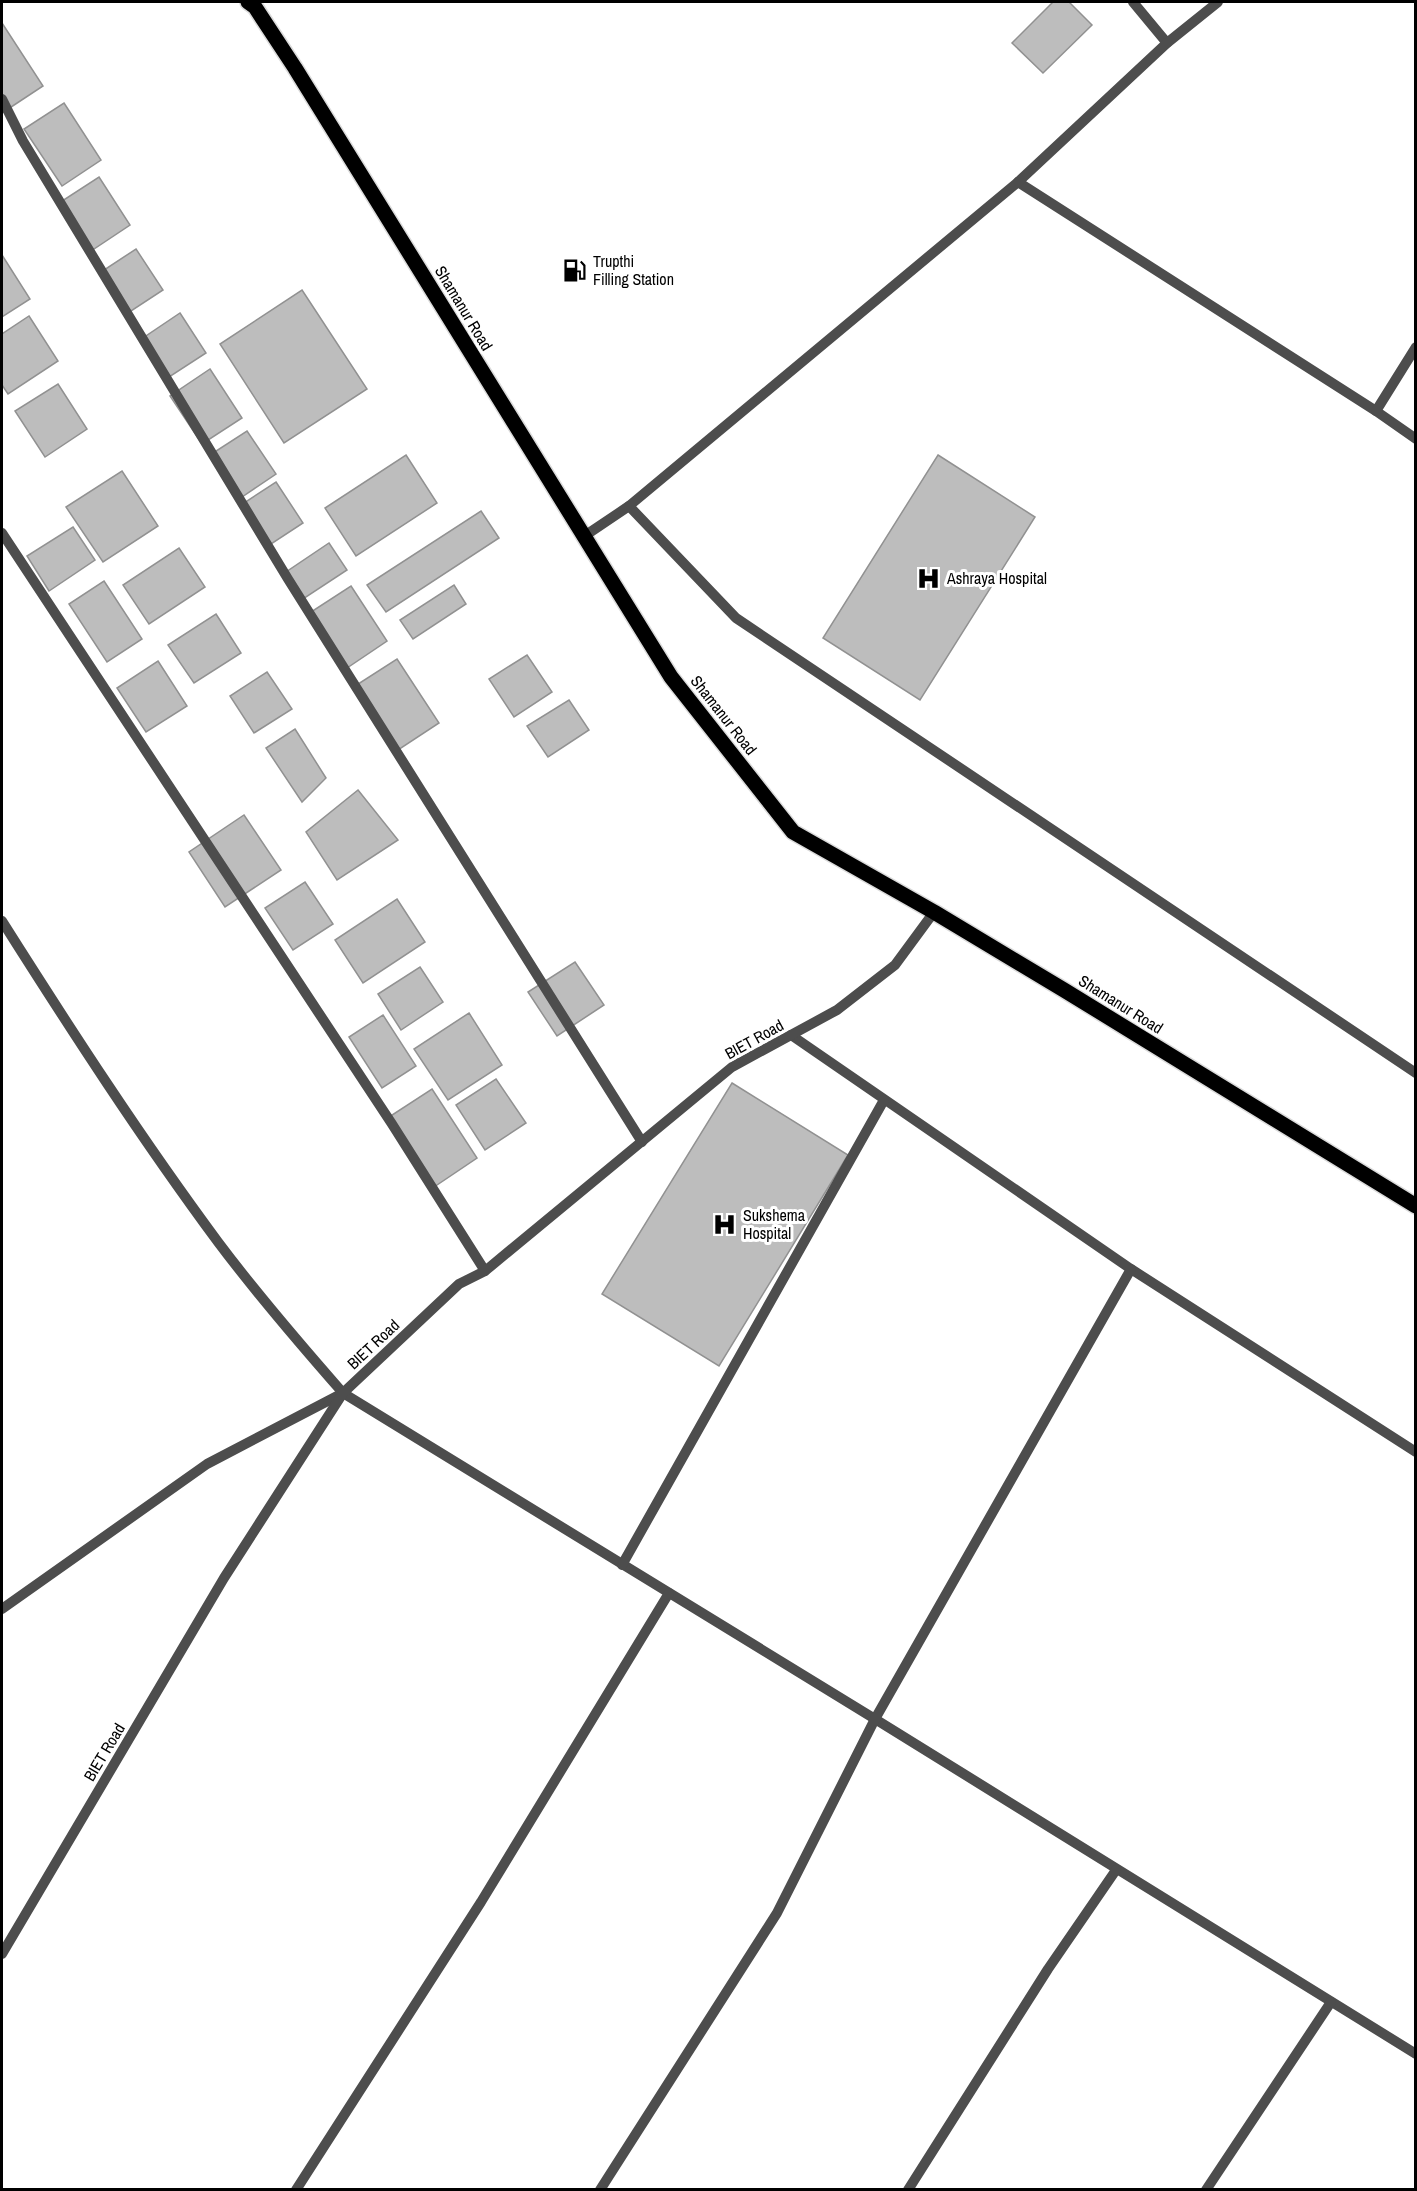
<svg xmlns="http://www.w3.org/2000/svg" width="1417" height="2191" font-family="'Archivo Narrow',sans-serif">
	<rect width="100%" height="100%" fill="#fff"/>
	<g fill="#bdbdbd" stroke="#919191" stroke-width="1.5">
		<polygon points="1053,2 1069,2 1092,25 1043,73 1012,43"/>
		<polygon points="2,23 43,86 2,113"/>
		<polygon points="64,103 101,160 62,186 24,129"/>
		<polygon points="99,177 130,225 91,251 59,203"/>
		<polygon points="136,249 163,290 128,313 101,272"/>
		<polygon points="2,255 30,299 2,317"/>
		<polygon points="302,290 367,389 284,443 220,344"/>
		<polygon points="180,313 206,353 166,379 140,340"/>
		<polygon points="29,316 58,361 8,394 2,385 2,334"/>
		<polygon points="210,369 242,418 202,444 170,396"/>
		<polygon points="58,384 87,429 45,457 15,411"/>
		<polygon points="247,431 276,474 242,497 213,453"/>
		<polygon points="406,455 437,503 356,556 325,508"/>
		<polygon points="938,455 1035,517 920,700 823,638"/>
		<polygon points="122,471 158,526 103,562 66,507"/>
		<polygon points="276,482 303,523 268,546 241,505"/>
		<polygon points="481,511 499,538 386,612 367,585"/>
		<polygon points="73,527 95,560 49,591 27,556"/>
		<polygon points="329,543 347,570 303,599 286,572"/>
		<polygon points="179,548 205,587 149,624 123,585"/>
		<polygon points="104,581 142,639 107,662 69,604"/>
		<polygon points="454,585 466,604 413,639 400,620"/>
		<polygon points="351,586 387,641 347,668 311,612"/>
		<polygon points="216,614 241,653 194,683 168,645"/>
		<polygon points="527,655 552,692 514,717 489,679"/>
		<polygon points="397,659 439,723 398,750 355,686"/>
		<polygon points="158,661 187,706 146,732 117,688"/>
		<polygon points="267,672 292,709 254,733 230,696"/>
		<polygon points="569,700 589,730 548,757 527,726"/>
		<polygon points="295,729 326,778 302,802 266,748"/>
		<polygon points="358,790 398,840 337,880 306,832"/>
		<polygon points="244,815 281,870 225,907 189,852"/>
		<polygon points="305,882 333,924 293,950 265,908"/>
		<polygon points="397,899 425,942 363,983 335,940"/>
		<polygon points="575,962 604,1005 557,1036 528,992"/>
		<polygon points="420,967 443,1002 401,1030 378,994"/>
		<polygon points="469,1013 502,1065 448,1100 414,1049"/>
		<polygon points="383,1015 416,1066 382,1088 349,1037"/>
		<polygon points="496,1079 526,1123 485,1150 456,1105"/>
		<polygon points="732,1083 848,1155 719,1366 602,1294"/>
		<polygon points="432,1089 477,1158 434,1187 389,1117"/>
	</g>
	<g fill="none" stroke-linecap="round" stroke-linejoin="round">
		<defs>
			<polyline id="major" points="248,2 255,7 295,68 671,677 793,832 934,912 1064,990 1416,1206"/>
		</defs>
		<use href="#major" stroke="#dbdbdb" stroke-width="18"/>
		<g stroke="#4d4d4d" stroke-width="10">
			<polyline points="1133,2 1167,43"/>
			<polyline points="2,99 23,141 288,579 642,1142"/>
			<polyline points="1018,182 1376,411 1416,439"/>
			<polyline points="1376,411 1416,347"/>
			<polyline points="629,506 736,618 1416,1073"/>
			<polyline points="2,533 392,1124 485,1271"/>
			<polyline points="583,537 629,506 1018,182 1167,43 1218,2"/>
			<path d="M2,921C71,1030 141,1138 218,1242C257,1294 300,1344 343,1393L875,1719L1416,2054"/>
			<polyline points="791,1035 1131,1269 1416,1452"/>
			<polyline points="622,1565 884,1100"/>
			<polyline points="2,1609 207,1464 343,1393"/>
			<polyline points="2,1954 224,1578 343,1393 459,1284 485,1271 732,1067 837,1010 895,965 934,912"/>
			<polyline points="296,2190 481,1902 669,1593"/>
			<polyline points="600,2190 777,1913 875,1719 1131,1269"/>
			<polyline points="908,2190 1048,1969 1116,1870"/>
			<polyline points="1206,2190 1331,2002"/>
		</g>
		<use href="#major" stroke="#000" stroke-width="15"/>
	</g>
	<defs>
		<symbol id="fuel-bare" viewBox="-9 -9 18 18"><path d="M-5.5-6h7V0h2V4h1.3V-2.5L3-4.5l.8-.8L6-3V5H2.5V1h-1V6h-7ZM-4.2-4.7v3.2H.2V-4.7Z" fill="#000" stroke="#fff" stroke-width="2.5" paint-order="stroke"/></symbol>
		<symbol id="hospital-bare" viewBox="-9 -9 18 18"><path d="M-5-5h3v3.5h4V-5h3V5h-3V1.5h-4V5h-3Z" fill="#000" stroke="#fff" stroke-width="2.5" paint-order="stroke"/></symbol>
	</defs>
	<g fill-rule="evenodd">
		<use href="#fuel-bare" x="558" y="254" width="33" height="33"/>
		<use href="#hospital-bare" x="912" y="562" width="33" height="33"/>
		<use href="#hospital-bare" x="708" y="1208" width="33" height="33"/>
	</g>
	<g text-anchor="middle" stroke-width="6" stroke-linejoin="round" paint-order="stroke">
		<g font-size="16" fill="#000" stroke="#fff" text-anchor="start">
			<text x="593" y="267">Trupthi<tspan x="593" dy="18">Filling Station</tspan></text>
			<text x="947" y="584">Ashraya Hospital</text>
			<text x="743" y="1221">Sukshema<tspan x="743" dy="18">Hospital</tspan></text>
		</g>
		<g font-size="16" fill="#000" stroke="#fff">
			<text transform="translate(464 308) rotate(59)" y="6">Shamanur Road</text>
			<text transform="translate(724 715) rotate(52)" y="6">Shamanur Road</text>
			<text transform="translate(1121 1004) rotate(32)" y="6">Shamanur Road</text>
			<text transform="translate(754 1039) rotate(-29)" y="6">BIET Road</text>
			<text transform="translate(373 1344) rotate(-43)" y="6">BIET Road</text>
			<text transform="translate(104 1752) rotate(-59)" y="6">BIET Road</text>
		</g>
	</g>
	<rect width="1417" height="2191" fill="none" stroke="#000000" stroke-width="6"/>
</svg>
